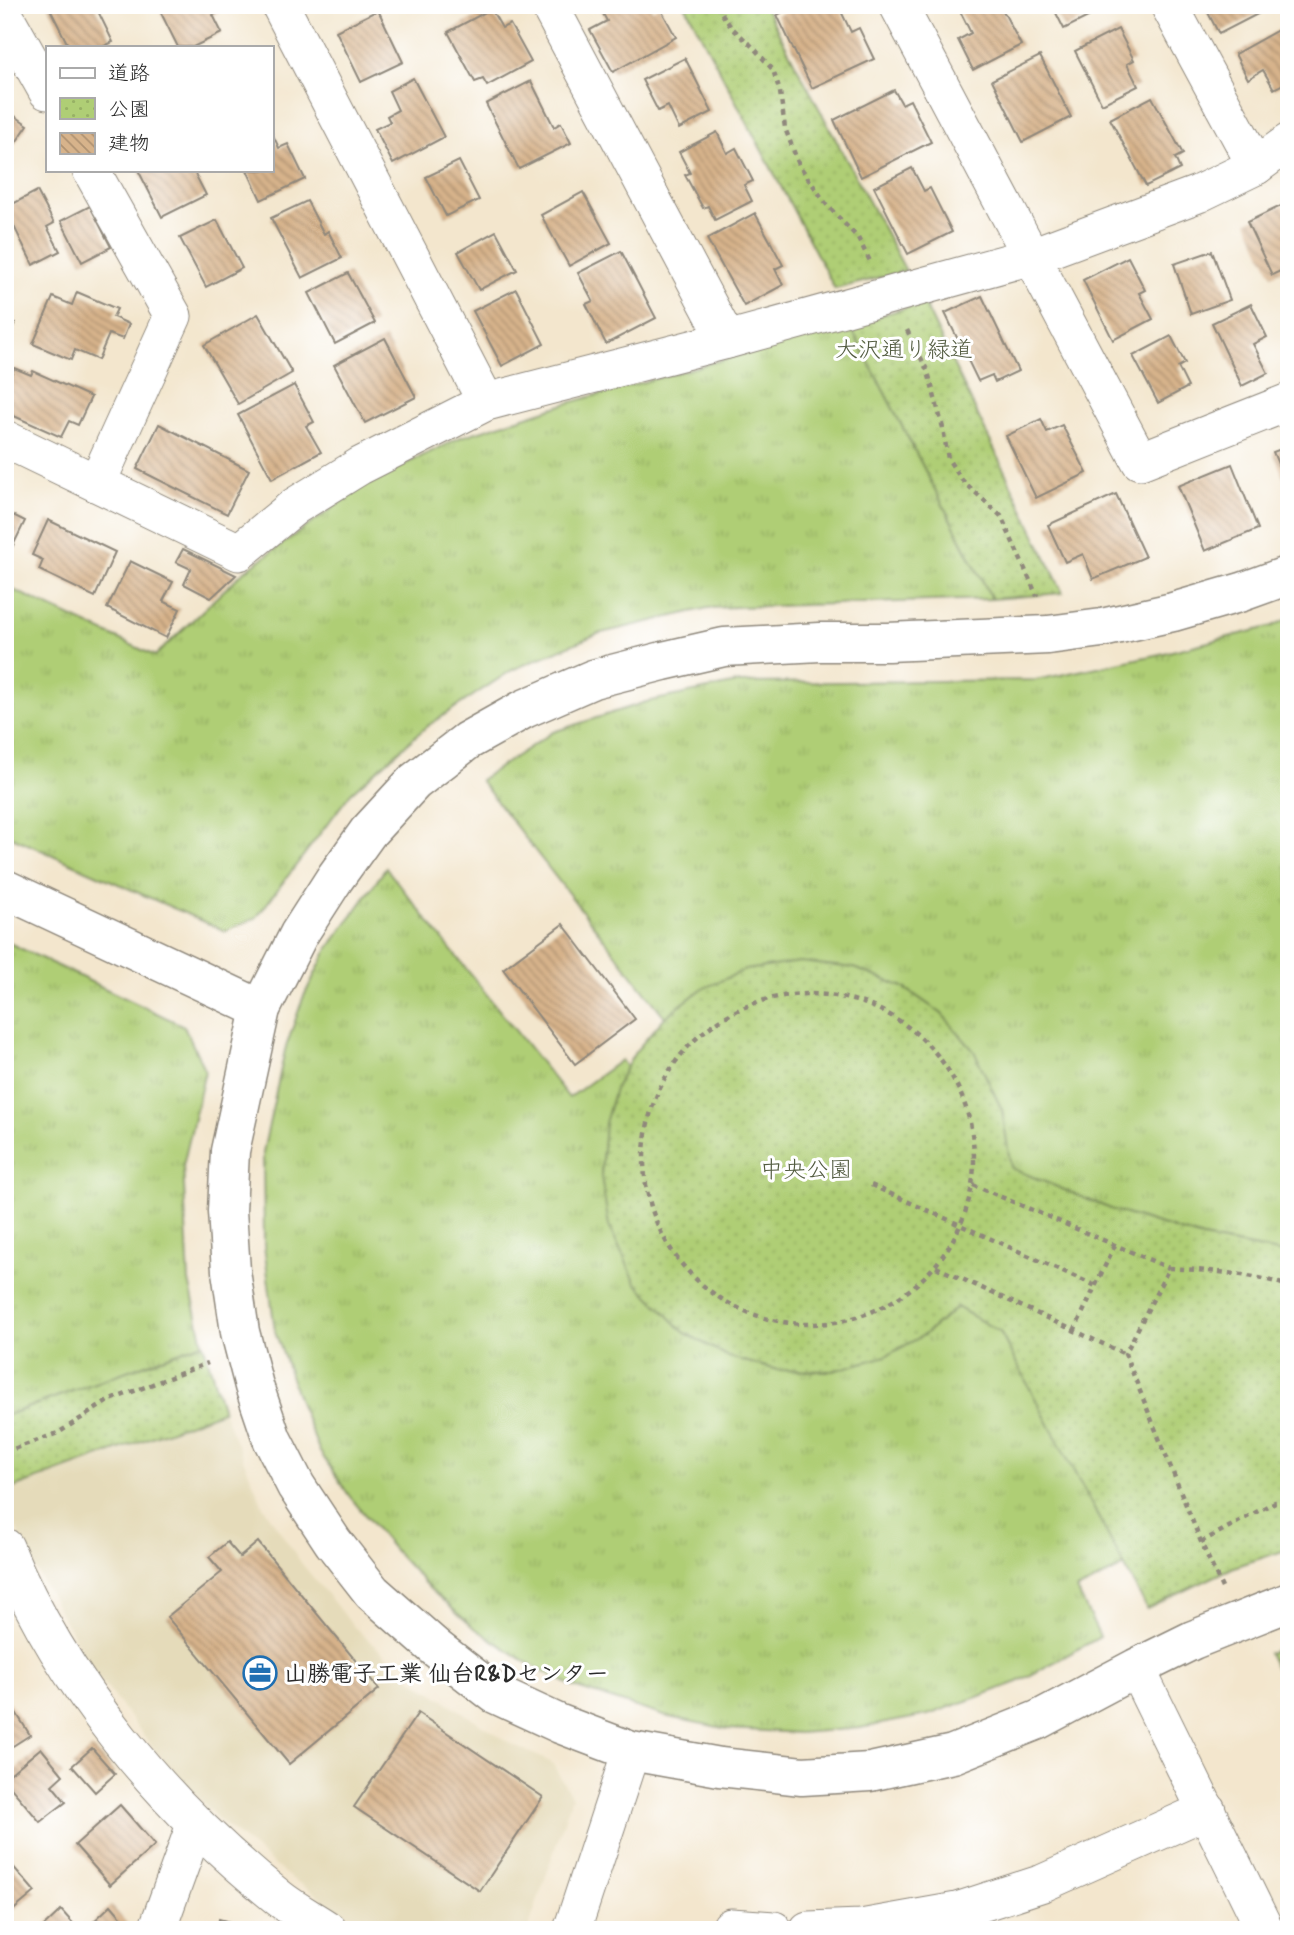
<svg xmlns="http://www.w3.org/2000/svg" width="1294" height="1935" font-family="Mynerve,'Klee One',sans-serif">
	<defs>
		<pattern id="grass-tufts" width="24" height="20" patternUnits="userSpaceOnUse" patternTransform="scale(1.75)"><rect width="24" height="20" fill="#afce75"/><path d="M3 7l-1-3M5 7V3M7 7l1-3M15 17l-1-3M17 17v-4M19 17l1-3" fill="none" stroke="#97b165"/></pattern>
		<pattern id="park-dots" width="8" height="8" patternUnits="userSpaceOnUse" patternTransform="scale(1.75)"><rect width="8" height="8" fill="#afce75"/><path d="M2 2h.1M6 6h.1" fill="none" stroke="#97b165" stroke-width="1.8" stroke-linecap="round"/></pattern>
		<pattern id="building-back-hatch" width="6" height="6" patternUnits="userSpaceOnUse" patternTransform="scale(1.75)"><rect width="6" height="6" fill="#d7b38b"/><path d="M-1 5l2 2M0 0l6 6M5-1l2 2" fill="none" stroke="#af9272"/></pattern>
	</defs>
	<rect width="100%" height="100%" fill="#fff"/>
	<filter id="ink" filterUnits="userSpaceOnUse"><feTurbulence type="fractalNoise" baseFrequency=".0143" numOctaves="2"/><feDisplacementMap in="SourceGraphic" scale="14" xChannelSelector="R" yChannelSelector="G"/><feConvolveMatrix kernelMatrix="1 2 1 2 8 2 1 2 1" color-interpolation-filters="sRGB"/></filter>
	<filter id="wash" filterUnits="userSpaceOnUse"><feTurbulence type="fractalNoise" baseFrequency=".00686" numOctaves="4" result="noise"/><feDisplacementMap in="SourceGraphic" scale="28" xChannelSelector="R" yChannelSelector="G"/><feGaussianBlur stdDeviation="1.57" result="paint"/><feColorMatrix in="noise" values="0 0 0 0 0 0 0 0 0 0 0 0 0 0 0 0 0 1.4 0 .05"/><feComposite in="paint" operator="in"/></filter>
	<g filter="url(#wash)">
		<rect width="100%" height="100%" fill="#f3e6cd"/>
		<polygon fill="#e5dbba" points="223,1411 263,1506 302,1564 354,1627 413,1680 510,1743 552,1763 572,1797 528,1930 371,1930 288,1876 217,1818 162,1759 93,1670 36,1570 5,1505 5,1491"/>
		<g fill="url(#grass-tufts)" stroke="#6d7c50" stroke-width="2">
			<polygon points="849,324 992,599 708,608 597,634 512,670 426,727 351,793 256,918 225,931 5,834 5,586 155,656 242,573 369,482 461,437 565,404"/>
			<polygon points="1289,618 1289,1254 1203,1238 1113,1210 1010,1168 1002,1110 942,1014 903,987 854,968 702,989 665,1017 480,780 553,732 646,702 737,683 1036,680 1160,654 1273,626"/>
			<path d="M386,868L569,1098L621,1060L626,1067C605,1106 604,1133 601,1176L729,1357L778,1370L833,1371L924,1335L957,1307L1000,1332L1125,1566L1077,1590L1100,1637L1018,1682L928,1715L860,1728L799,1733L728,1729L664,1716L574,1687L526,1662L473,1627L430,1589L394,1550L350,1497L320,1452L301,1407L275,1331L264,1246L263,1152L285,1050L303,998L326,952Z"/>
			<polygon points="5,941 184,1026 205,1071 183,1166 189,1281 203,1343 5,1416"/>
		</g>
		<g fill="url(#park-dots)" stroke="#6d7c50" stroke-width="2">
			<polygon points="685,5 764,5 906,271 835,289"/>
			<polygon points="924,303 1063,593 992,599 849,324"/>
			<polygon points="800,962 854,968 903,987 942,1014 974,1051 1002,1110 1011,1168 1113,1210 1202,1238 1289,1254 1289,1549 1234,1567 1147,1609 1000,1332 957,1307 924,1335 886,1356 833,1371 778,1370 729,1357 685,1333 636,1283 609,1226 601,1176 605,1123 616,1086 635,1052 665,1017 702,989 745,970"/>
			<polygon points="203,1343 223,1411 5,1491 5,1416"/>
			<polygon points="1289,1644 1289,1695 1268,1653"/>
		</g>
		<g id="blocks">
			<g fill="url(#building-back-hatch)">
				<polygon points="48,5 95,5 113,42 102,47 69,47"/>
				<polygon points="157,5 218,5 221,11 213,15 222,33 193,47 178,47"/>
				<polygon points="598,5 649,5 652,10 659,6 676,37 613,72 590,30 607,21"/>
				<polygon points="797,5 838,5 851,32 859,28 874,59 812,88 777,15"/>
				<polygon points="957,5 1000,5 1021,45 973,70 958,40 971,33"/>
				<polygon points="1052,5 1097,5 1100,11 1064,29"/>
				<polygon points="1204,5 1275,5 1219,34"/>
				<polygon points="491,9 502,28 510,24 531,62 487,86 483,79 475,82 448,32"/>
				<polygon points="378,10 403,62 361,82 336,31"/>
				<polygon points="1287,25 1289,81 1274,89 1263,70 1248,79 1235,54"/>
				<polygon points="1118,29 1134,60 1127,64 1138,86 1102,104 1075,51"/>
				<polygon points="1040,56 1071,117 1023,142 992,80"/>
				<polygon points="685,58 712,112 679,129 668,106 658,111 642,80"/>
				<polygon points="413,78 444,137 393,164 375,129 390,122 387,116 398,110 389,91"/>
				<polygon points="531,81 554,127 561,123 571,143 519,169 486,104"/>
				<polygon points="894,90 902,104 910,100 931,142 861,177 834,120"/>
				<polygon points="1152,97 1183,154 1175,158 1180,169 1146,186 1110,119"/>
				<polygon points="5,109 28,125 5,158"/>
				<polygon points="271,131 279,148 288,144 305,179 261,200 247,170 271,170"/>
				<polygon points="717,132 727,153 736,148 753,181 744,185 752,201 715,220 708,206 703,208 685,175 690,173 679,152"/>
				<polygon points="459,161 479,200 446,216 426,177"/>
				<polygon points="912,168 924,191 930,188 952,232 908,254 874,187"/>
				<polygon points="138,170 193,170 206,195 162,217"/>
				<polygon points="37,191 54,223 47,227 60,251 33,265 5,208"/>
				<polygon points="583,192 611,243 569,266 541,215"/>
				<polygon points="307,201 324,234 328,231 342,258 302,278 271,218"/>
				<polygon points="1283,205 1289,217 1289,267 1272,275 1247,222"/>
				<polygon points="90,206 111,247 82,262 61,221"/>
				<polygon points="755,213 783,265 775,269 783,285 744,306 707,239"/>
				<polygon points="217,220 242,268 206,287 180,238"/>
				<polygon points="496,231 517,270 479,290 458,252"/>
				<polygon points="621,251 656,318 606,344 586,304 593,301 578,273"/>
				<polygon points="1212,251 1230,300 1191,314 1174,264"/>
				<polygon points="1128,257 1145,290 1139,293 1153,319 1113,340 1083,280"/>
				<polygon points="348,273 375,323 335,344 309,293"/>
				<polygon points="516,289 544,344 502,366 473,311"/>
				<polygon points="77,292 117,309 113,317 129,324 123,339 109,334 98,360 75,350 71,360 33,344 53,297 72,305"/>
				<polygon points="982,296 1018,371 995,382 992,375 978,381 945,313"/>
				<polygon points="1251,304 1267,337 1253,344 1268,373 1242,386 1212,323"/>
				<polygon points="258,314 292,373 238,404 204,345"/>
				<polygon points="5,318 15,323 5,343"/>
				<polygon points="1171,336 1185,363 1178,367 1188,387 1158,403 1133,356"/>
				<polygon points="385,338 416,397 365,423 334,365"/>
				<polygon points="14,368 31,375 33,371 91,397 78,425 69,421 61,437 5,412 5,388"/>
				<polygon points="294,385 314,422 306,426 321,452 272,479 238,415"/>
				<polygon points="1041,419 1047,432 1062,425 1087,473 1036,498 1006,436"/>
				<polygon points="159,424 249,470 227,514 137,469"/>
				<polygon points="1289,446 1289,490 1273,452"/>
				<polygon points="1232,464 1258,529 1205,551 1178,486"/>
				<polygon points="1116,494 1145,557 1093,579 1083,554 1065,562 1048,525"/>
				<polygon points="5,511 25,521 5,562"/>
				<polygon points="48,520 115,552 95,597 39,570 43,560 32,555"/>
				<polygon points="183,549 236,575 211,598 184,584 191,569 176,562"/>
				<polygon points="130,561 173,582 163,601 180,609 166,638 107,608"/>
				<polygon points="563,924 635,1019 575,1064 503,969"/>
				<polygon points="227,1542 240,1557 258,1542 379,1689 289,1764 167,1617 222,1572 209,1557"/>
				<polygon points="5,1695 30,1735 5,1751"/>
				<polygon points="418,1713 543,1797 480,1891 354,1807"/>
				<polygon points="41,1748 63,1775 52,1785 66,1802 40,1822 5,1781 5,1778"/>
				<polygon points="92,1748 115,1774 95,1792 72,1766"/>
				<polygon points="120,1805 155,1845 110,1885 75,1845"/>
				<polygon points="5,1857 35,1892 5,1917"/>
				<polygon points="111,1905 130,1927 127,1930 92,1930 89,1926"/>
				<polygon points="61,1910 79,1930 40,1930"/>
				<polygon points="219,1919 255,1929 255,1930 217,1930"/>
			</g>
		</g>
	</g>
	<g filter="url(#ink)">
		<use href="#blocks" fill-opacity="0" stroke="#8f887c" stroke-width="2"/>
		<g fill="none" stroke-linecap="round" stroke-linejoin="round">
			<defs>
				<g id="minor">
					<polyline points="280,5 486,402"/>
					<polyline points="549,5 727,340"/>
					<polyline points="898,5 1140,461 1289,402"/>
					<polyline points="1169,5 1256,166"/>
					<polyline points="5,16 47,91"/>
					<polyline points="91,170 173,316 97,483"/>
					<polyline points="5,439 239,552 295,506 360,466 486,402 727,340 1032,256 1198,194 1256,166 1289,142"/>
					<path d="M5,1547C62,1685 163,1805 279,1898C294,1910 312,1919 328,1930"/>
					<polyline points="1136,1668 1265,1930"/>
					<polyline points="157,1930 195,1825"/>
					<polyline points="572,1930 631,1751"/>
					<polyline points="730,1930 731,1927 774,1930"/>
					<polyline points="808,1930 861,1928 957,1911 1043,1883 1207,1810"/>
				</g>
				<g id="tertiary">
					<polyline points="1289,575 1242,592 1173,612 1102,628 1048,635 888,642 820,642 724,647 663,661 593,679 524,709 467,741 414,782 368,832 335,878 299,934 261,1009 230,1151 227,1211 231,1271 240,1332 254,1386 272,1439 296,1486 333,1542 372,1592 437,1649 495,1694 560,1724 631,1751 720,1767 802,1776 870,1772 953,1754 1038,1720 1136,1668 1193,1640 1289,1602"/>
					<polyline points="5,889 261,1009"/>
				</g>
			</defs>
			<use href="#minor" stroke="#8f887c" stroke-width="39"/>
			<use href="#tertiary" stroke="#8f887c" stroke-width="41"/>
			<g stroke="#8f887c" stroke-width="4.5" stroke-dasharray="5 5" stroke-linecap="butt">
				<polyline points="716,5 731,27 753,47 773,70 780,92 785,128 799,165 827,205 858,238 870,261"/>
				<polyline points="907,330 928,372 943,428 948,459 962,480 1001,516 1037,596"/>
				<circle cx="809" cy="1159" r="165"/>
				<polyline points="871,1185 1096,1286"/>
				<polyline points="973,1185 1169,1268"/>
				<polyline points="936,1267 1125,1354"/>
				<polyline points="1074,1331 1115,1245"/>
				<polyline points="5,1452 58,1433 108,1401 208,1363"/>
				<polyline points="1201,1542 1275,1502 1289,1501"/>
				<path d="M1222,1588L1201,1542L1125,1354L1169,1268C1210,1271 1249,1273 1289,1286"/>
			</g>
			<use href="#minor" stroke="#fff" stroke-width="37"/>
			<use href="#tertiary" stroke="#fff" stroke-width="38"/>
		</g>
	</g>
	<defs>
		<symbol id="office-ring" viewBox="-11 -11 22 22"><circle r="9.5" fill="#fff" stroke="#1f6fb2" stroke-width="1.5"/><path d="M-6-3h4V-5.5h4V-3h4V5H-6ZM-1-4.5V-3h2v-1.5ZM-6 0V1H6V0Z" fill="#1f6fb2"/></symbol>
	</defs>
	<g fill-rule="evenodd">
		<use href="#office-ring" x="241" y="1654" width="38" height="38"/>
	</g>
	<g text-anchor="middle" stroke-width="6" stroke-linejoin="round" paint-order="stroke">
		<g font-size="23" fill="#535c41" stroke="#fff">
			<text x="904" y="357">大沢通り緑道</text>
			<text x="806" y="1177">中央公園</text>
		</g>
		<g font-size="23" font-weight="bold" fill="#2b2b2b" stroke="#fff" text-anchor="start">
			<text x="284" y="1681">山勝電子工業 仙台R&amp;Dセンター</text>
		</g>
	</g>
	<rect width="1294" height="1935" fill="none" stroke="#fff" stroke-width="28"/>
	<rect x="46" y="46" width="228" height="126" fill="#ffffff" stroke="#aaaaaa" stroke-width="2"/>
	<rect x="60" y="68" width="35" height="10" fill="#ffffff" stroke="#aaaaaa" stroke-width="2"/>
	<text x="108" y="80" font-size="21" fill="#2b2b2b">道路</text>
	<rect x="60" y="98" width="35" height="21" fill="url(#park-dots)" stroke="#aaaaaa" stroke-width="2"/>
	<text x="108" y="116" font-size="21" fill="#2b2b2b">公園</text>
	<rect x="60" y="133" width="35" height="21" fill="url(#building-back-hatch)" stroke="#aaaaaa" stroke-width="2"/>
	<text x="108" y="150" font-size="21" fill="#2b2b2b">建物</text>
</svg>
